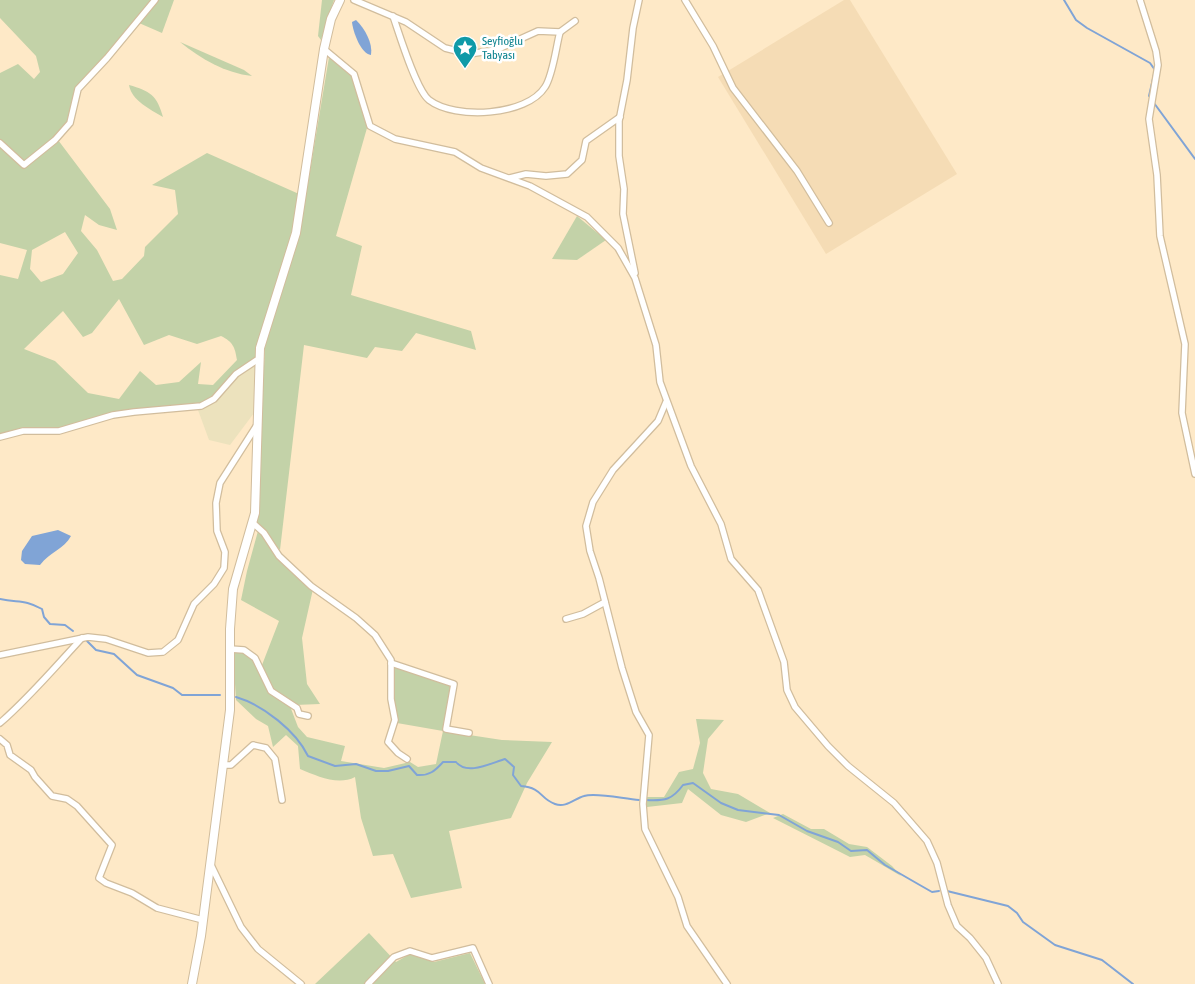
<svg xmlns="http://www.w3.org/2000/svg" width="1195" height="984" font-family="'Asap Condensed',sans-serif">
	<rect width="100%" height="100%" fill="#fee9c7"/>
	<polygon fill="#f5dcb5" points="844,0 850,0 957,174 826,254 718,77"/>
	<g fill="#c3d2a8" fill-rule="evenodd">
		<polygon points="0,0 152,0 105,57 76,88 68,120 53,139 24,162 0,139 0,73 18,64 34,79 40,72 36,56 0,18"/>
		<polygon points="157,0 174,0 162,33 139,23"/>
		<polygon points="322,0 334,0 321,40 318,36"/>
		<path d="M180,42L244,70L252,76C225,73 201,59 180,42Z"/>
		<polygon points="329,57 352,77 367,128 336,236 362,246 351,295 471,331 476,350 416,333 402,351 375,347 367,358 304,345 280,550 256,522 265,347 300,231"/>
		<path d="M129,85C150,91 157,95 163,117C150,109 132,101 129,85Z"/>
		<path d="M58,140L110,209L117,230L99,225L85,215L81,231L97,250L113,281L122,279L144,256L145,247L178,214L175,190L152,185L207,153L299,194L293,227L255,360L213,397L201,404L143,409L60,429H22L0,435V275L18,279L27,250L0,243V145L24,168ZM65,232L78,253L63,274L41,282L30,269L32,250ZM119,299L144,345L169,335L197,344L221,336C233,342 235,347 237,360L213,385L198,384L201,362L179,382L156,385L140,371L119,399L88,393L55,361L24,349L63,311L83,337L92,333Z"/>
		<polygon points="577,216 606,240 577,260 552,259"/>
		<polygon points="258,531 263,535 277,558 313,589 302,638 307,684 320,704 295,705 273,691 262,665 279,621 241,600 247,571"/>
		<path d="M233,652H244L254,660L269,692L290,706L298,727L307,737L345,746L341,761L384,768L410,762L418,767L436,764L443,731L397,723L393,699L392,666L452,685L443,731L502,740L552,742L527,783L511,818L449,831L462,888L411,898L393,854L373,856L361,818L355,777C338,786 317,776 300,769L298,746L286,735L273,747L268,726L256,719L236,700Z"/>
		<polygon points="696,719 724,720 708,739 703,773 711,789 738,794 770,813 746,822 721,815 688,789 682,803 647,807 647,797 664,797 679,772 693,769 700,743"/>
		<polygon points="783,814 811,829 824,829 849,844 867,847 892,866 901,876 865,855 850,857 773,818"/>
		<polygon points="369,933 396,962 410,954 434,962 470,953 485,984 315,984"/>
	</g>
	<polygon fill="#ece2bd" points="256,362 254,413 230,445 209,440 198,410 213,402 237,375"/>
	<g fill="#80a4d6">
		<path d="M356,20C365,29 373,43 371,55C361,54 353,32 352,22Z"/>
		<path d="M58,530L71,536C64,549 50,552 40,565L25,564L21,560L22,551L32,536Z"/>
	</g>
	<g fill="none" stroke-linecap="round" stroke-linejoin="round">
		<g stroke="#80a4d6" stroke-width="2">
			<polyline points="1064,0 1076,20 1087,28 1150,63 1155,70 1149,96"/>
			<polyline points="1154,103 1195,159"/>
			<path d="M0,599C19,603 24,599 42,609L44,617L50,624L65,625L73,631"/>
			<polyline points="87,641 96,650 114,654 137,675 173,688 182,695 220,695"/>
			<path d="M236,697C263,705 296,731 308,756L335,766L356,764L376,771H388L409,766L417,775C429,776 435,771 443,762H456C467,776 491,763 505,759L514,767L513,775L521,786C543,788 539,798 555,804C566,808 574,799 584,796C596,792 624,799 639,800"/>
			<path d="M646,800C665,801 672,800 683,785L693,783L721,803L738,810L779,815L807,831L838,842L851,851L867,850L885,865L918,884L932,892L939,891"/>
			<polyline points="947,891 1008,906 1017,913 1023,922 1055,945 1102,960 1133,984"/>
		</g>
		<defs>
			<g id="minor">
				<polyline points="354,0 406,22 445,48 469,54 496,50 538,31 560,32 575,21"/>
				<polyline points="685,0 713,46 733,88 797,171 829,223"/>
				<polyline points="1140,0 1156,51 1158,65 1149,119 1157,175 1160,236 1185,344 1182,413 1195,474"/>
				<path d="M393,16C399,33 416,90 429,100C455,120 527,116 545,87C553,75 556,47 560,32"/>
				<polyline points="324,49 354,74 370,126 395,139 455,152 481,168 530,186 587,217 618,248 635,278 656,345 660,382 691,466 721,524 731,559 758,590 784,662 787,690 795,707 828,746 848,766 894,803 927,841 937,863 948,905 957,926 970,938 986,958 998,984"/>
				<polyline points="0,143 24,165 55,140 70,123 78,89 107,58 155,0"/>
				<polyline points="510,178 526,174 546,176 567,174 582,160 586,141 620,117"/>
				<polyline points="635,273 623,214 624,189 619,156 619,121 627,80 633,28 639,0"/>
				<polyline points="666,402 658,421 613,470 593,502 586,526 590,551 599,578 622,668 636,712 649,735 643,804 645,829 678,897 687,926 727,984"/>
				<polyline points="0,437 23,431 59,431 113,415 134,412 201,406 214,399 236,374 260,358"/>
				<polyline points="253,523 264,533 279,556 311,586 356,618 375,635 391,660 391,699 395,720 388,742 398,753 407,759"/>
				<polyline points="566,619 583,614 605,602"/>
				<polyline points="230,649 244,650 255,658 271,691 297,708 299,714 308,716"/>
				<polyline points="0,655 88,637 106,639 148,653 163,652 178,640 194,604 214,584 224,568 225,552 217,531 216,503 220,483 257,425"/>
				<polyline points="391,663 454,684 446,729 469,733"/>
				<path d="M0,723C30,697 55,667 82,638"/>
				<polyline points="0,739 7,745 10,755 31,770 35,777 52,796 67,799 77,806 112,845 99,878 106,883 132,893 157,908 203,920"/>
				<polyline points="224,765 231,765 253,745 266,748 275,759 282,800"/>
				<polyline points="211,865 241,927 258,949 301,984"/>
				<polyline points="368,984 394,957 410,951 432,958 473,948 489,984"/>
			</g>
			<polyline id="tertiary" points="192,984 201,936 230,710 230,629 233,589 255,513 260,348 296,233 324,49 331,19 340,0"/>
		</defs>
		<use href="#minor" stroke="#d1bd9d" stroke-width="8"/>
		<use href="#tertiary" stroke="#d1bd9d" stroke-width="10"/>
		<use href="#minor" stroke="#fff" stroke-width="5.5"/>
		<use href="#tertiary" stroke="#fff" stroke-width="8"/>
	</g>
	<defs>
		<symbol id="sight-pin" viewBox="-11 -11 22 30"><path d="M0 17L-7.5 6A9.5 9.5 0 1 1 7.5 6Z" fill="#0f9aa8" stroke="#fff"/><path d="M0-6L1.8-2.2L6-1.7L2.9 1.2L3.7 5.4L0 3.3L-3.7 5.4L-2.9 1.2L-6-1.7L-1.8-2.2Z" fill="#fff"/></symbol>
	</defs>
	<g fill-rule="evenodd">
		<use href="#sight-pin" x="451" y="34" width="28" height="38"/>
	</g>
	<g text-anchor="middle" stroke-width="5" stroke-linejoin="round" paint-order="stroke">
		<g font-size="12" fill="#0d838f" stroke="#fff" text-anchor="start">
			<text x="482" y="45">Seyfioğlu<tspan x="482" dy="14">Tabyası</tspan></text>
		</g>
	</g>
</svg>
